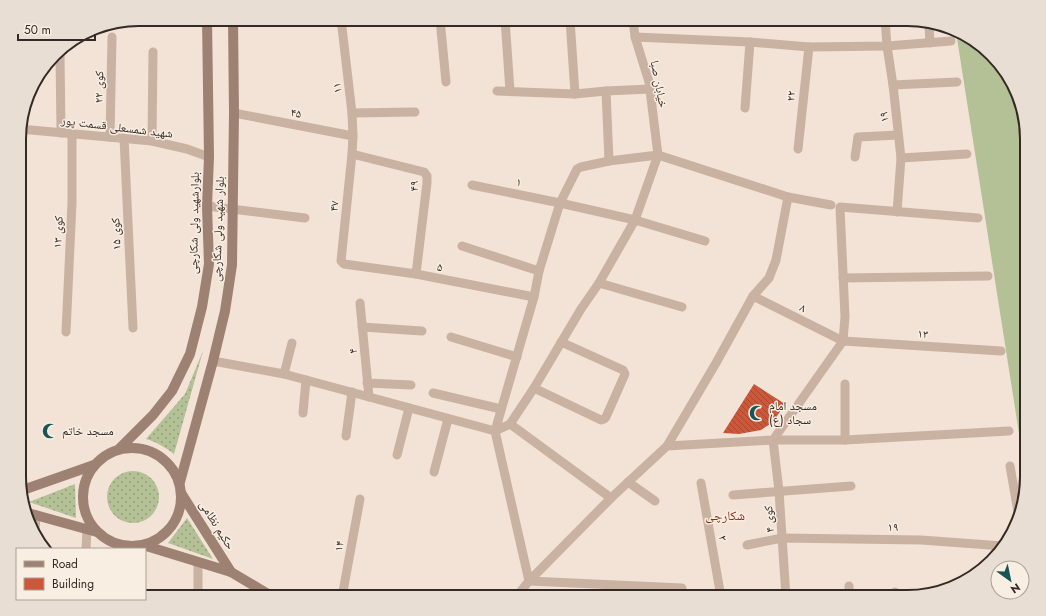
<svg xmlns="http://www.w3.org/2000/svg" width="1046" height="616" font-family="Jost,'Noto Naskh Arabic',sans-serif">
	<defs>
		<pattern id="grass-dots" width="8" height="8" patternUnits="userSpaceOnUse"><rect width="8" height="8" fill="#b4c196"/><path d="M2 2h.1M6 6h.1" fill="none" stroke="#939d7a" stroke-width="1.8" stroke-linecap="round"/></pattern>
		<pattern id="building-back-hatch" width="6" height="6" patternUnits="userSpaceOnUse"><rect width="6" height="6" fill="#cb583a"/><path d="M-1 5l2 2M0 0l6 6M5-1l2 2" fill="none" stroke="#a64931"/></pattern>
	</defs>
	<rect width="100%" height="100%" fill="#f2e3d6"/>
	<g fill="url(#grass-dots)">
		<path d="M203,351L174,454C166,448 157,442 146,439L185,394Z"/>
		<circle cx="133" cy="497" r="26"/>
		<polygon points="75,484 76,518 29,502"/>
		<polygon points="187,518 213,559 168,543"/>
	</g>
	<polygon fill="#b4c196" points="956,32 967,35 1007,72 1027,131 1027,478 1026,478"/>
	<polygon fill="url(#building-back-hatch)" points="754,384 785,404 773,422 761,430 739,434 723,433"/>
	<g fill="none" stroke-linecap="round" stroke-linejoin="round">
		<g stroke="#cab2a2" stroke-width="9">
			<polyline points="341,19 352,113 353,136 352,154 341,261 344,264 416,274 534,297"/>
			<polyline points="440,19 446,82"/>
			<polyline points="505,19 510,91"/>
			<polyline points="570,19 575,94"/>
			<polyline points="885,19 887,46 893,85 901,158 897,212"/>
			<polyline points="929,25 930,43"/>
			<polyline points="635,37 750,42 809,47 887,46 951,41"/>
			<polyline points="60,53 61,133"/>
			<polyline points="44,69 46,69"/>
			<polyline points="893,85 957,82"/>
			<polyline points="497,91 575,94 606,91 650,89"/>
			<polyline points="606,91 609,161"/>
			<polyline points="745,108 750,42"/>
			<polyline points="234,113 353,136"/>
			<polyline points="352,113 415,112"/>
			<polyline points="20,129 152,141 187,149 209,157"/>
			<polyline points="110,137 112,37"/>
			<polyline points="124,138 133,328"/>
			<polyline points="152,141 153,52"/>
			<polyline points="798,149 809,47"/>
			<polyline points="352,154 424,172 427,176 427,183 416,274"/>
			<polyline points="855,157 858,137 898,135"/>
			<polyline points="901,158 967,154"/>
			<polyline points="472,185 560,203 635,220 705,241"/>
			<polyline points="207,206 305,218"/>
			<polyline points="462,246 539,271"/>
			<polyline points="843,278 988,276"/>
			<polyline points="599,283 682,307"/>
			<polyline points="753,296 843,341 1001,351"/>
			<polyline points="360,303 369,397"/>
			<polyline points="362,327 422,331"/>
			<polyline points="66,332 72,203 72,134"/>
			<polyline points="451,337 517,357"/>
			<polyline points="213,361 284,374 495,431 510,424 534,388 581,309 599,283 635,220 658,155 649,82 635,37 633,19"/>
			<polyline points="284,374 292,343"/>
			<polyline points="367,383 411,385"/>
			<polyline points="534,388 601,420 604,419 606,417 625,374 623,370 561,342"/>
			<polyline points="433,393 501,409"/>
			<polyline points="303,413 306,380"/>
			<polyline points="510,424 611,498"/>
			<polyline points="346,436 352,392"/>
			<polyline points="845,440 845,384"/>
			<polyline points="667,446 716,363 753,296 769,278 776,260 788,197 831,205"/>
			<polyline points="397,455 409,408"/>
			<polyline points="1010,466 1018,512"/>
			<polyline points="434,472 448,419"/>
			<polyline points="628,482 655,501"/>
			<polyline points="701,483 721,597"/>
			<polyline points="733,495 851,486"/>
			<polyline points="35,531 36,515"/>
			<polyline points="747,545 782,538 921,540 1003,546"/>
			<polyline points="86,549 87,529"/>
			<polyline points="849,586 849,597"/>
			<polyline points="682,588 529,581 495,431 534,297 539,271 560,203 577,169 581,167 609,161 658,155 788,197"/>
			<polyline points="895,592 896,597"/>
			<polyline points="198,597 198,562"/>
			<polyline points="342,597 360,499"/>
			<polyline points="516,597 529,581 611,498 667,446 773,440 843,341 845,317 840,207 978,218"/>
			<polyline points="786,597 779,491 773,440 845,440 1009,431"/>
		</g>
		<g stroke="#9d8173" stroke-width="10">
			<circle cx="132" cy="497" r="49"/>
			<polyline points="119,449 153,415 172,391 190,354 202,307 209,264 207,206 209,157 207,19"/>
			<polyline points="180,482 213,361 225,311 232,265 234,113 233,19"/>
			<polyline points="20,491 94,465"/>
			<polyline points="181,493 231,572"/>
			<polyline points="28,513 97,532"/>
			<polyline points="143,545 231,572 273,597"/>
		</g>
	</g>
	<defs>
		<symbol id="mosque-bare" viewBox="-9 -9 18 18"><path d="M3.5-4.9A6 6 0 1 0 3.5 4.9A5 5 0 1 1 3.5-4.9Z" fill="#195556" stroke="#f9eee2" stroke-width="2.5" paint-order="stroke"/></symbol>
	</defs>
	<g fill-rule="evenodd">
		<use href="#mosque-bare" x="746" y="402" width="22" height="22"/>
		<use href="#mosque-bare" x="39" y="420" width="22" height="22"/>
	</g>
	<g text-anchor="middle" stroke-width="3" stroke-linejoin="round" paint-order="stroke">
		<g font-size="12" fill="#342925" stroke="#f9eee2">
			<text transform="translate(659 84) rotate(79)" y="4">خیابان صبا</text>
			<text transform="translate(99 87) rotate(-89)" y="4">کوی ۲۲</text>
			<text transform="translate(337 88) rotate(-97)" y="4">۱۱</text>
			<text transform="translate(791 96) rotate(-84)" y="4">۲۲</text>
			<text transform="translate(296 113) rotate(11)" y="4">۴۵</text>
			<text transform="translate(884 117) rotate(-97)" y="4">۱۹</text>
			<text transform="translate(117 127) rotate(7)" y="4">شهید شمسعلی قسمت پور</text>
			<text transform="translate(519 182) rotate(11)" y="4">۱</text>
			<text transform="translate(414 186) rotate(-89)" y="4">۴۹</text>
			<text transform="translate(334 206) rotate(-84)" y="4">۴۷</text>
			<text transform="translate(194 223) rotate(-89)" y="4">بلوارشهید ولی شکارچی</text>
			<text transform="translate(218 229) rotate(-88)" y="4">بلوار شهید ولی شکارچی</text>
			<text transform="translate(58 232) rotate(-87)" y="4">کوی ۱۳</text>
			<text transform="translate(116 234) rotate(-93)" y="4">کوی ۱۵</text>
			<text transform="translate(440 267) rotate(11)" y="4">۵</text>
			<text transform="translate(803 308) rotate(27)" y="4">۸</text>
			<text transform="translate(923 334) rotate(4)" y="4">۱۳</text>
			<text transform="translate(353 351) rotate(-95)" y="4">۴</text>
			<text transform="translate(769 519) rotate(-94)" y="4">کوی ۴</text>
			<text transform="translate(217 525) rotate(58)" y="4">حکیم نظامی</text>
			<text transform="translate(893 527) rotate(1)" y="4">۱۹</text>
			<text transform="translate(723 538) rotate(80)" y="4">۲</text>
			<text transform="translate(339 546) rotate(-80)" y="4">۱۴</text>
		</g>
		<g font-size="12" fill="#342925" stroke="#f9eee2" text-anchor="start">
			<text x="769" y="410">مسجد امام<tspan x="769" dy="14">سجاد (ع)</tspan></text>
			<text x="62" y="435">مسجد خاتم</text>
		</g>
		<g font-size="13" fill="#86301b" stroke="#f9eee2">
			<text x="725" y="520">شکارچی</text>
		</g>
	</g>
	<path d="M0 0H1046V616H0ZM139 26H907A113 113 0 0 1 1020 139V477A113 113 0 0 1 907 590H139A113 113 0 0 1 26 477V139A113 113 0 0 1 139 26Z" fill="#e9ded3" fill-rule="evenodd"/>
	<path fill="none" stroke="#342925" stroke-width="2" d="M139 26H907A113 113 0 0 1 1020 139V477A113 113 0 0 1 907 590H139A113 113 0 0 1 26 477V139A113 113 0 0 1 139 26Z"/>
	<rect x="16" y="548" width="130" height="52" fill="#f9eee2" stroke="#aa9f96"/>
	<rect x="24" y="561" width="20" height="6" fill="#9d8173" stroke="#aa9f96"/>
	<text x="52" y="568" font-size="12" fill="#342925">Road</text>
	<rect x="24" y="578" width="20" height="12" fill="#cb583a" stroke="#aa9f96"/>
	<text x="52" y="588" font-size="12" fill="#342925">Building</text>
	<g transform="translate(1010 580) rotate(147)"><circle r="19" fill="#f9eee2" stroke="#aa9f96"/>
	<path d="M0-3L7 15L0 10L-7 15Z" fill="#195556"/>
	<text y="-6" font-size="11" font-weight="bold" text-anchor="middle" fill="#342925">N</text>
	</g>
	<path d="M18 34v6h77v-6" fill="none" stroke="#342925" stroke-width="2"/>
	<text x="24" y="34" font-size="12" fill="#342925" stroke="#f9eee2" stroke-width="3" paint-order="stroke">50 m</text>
</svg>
